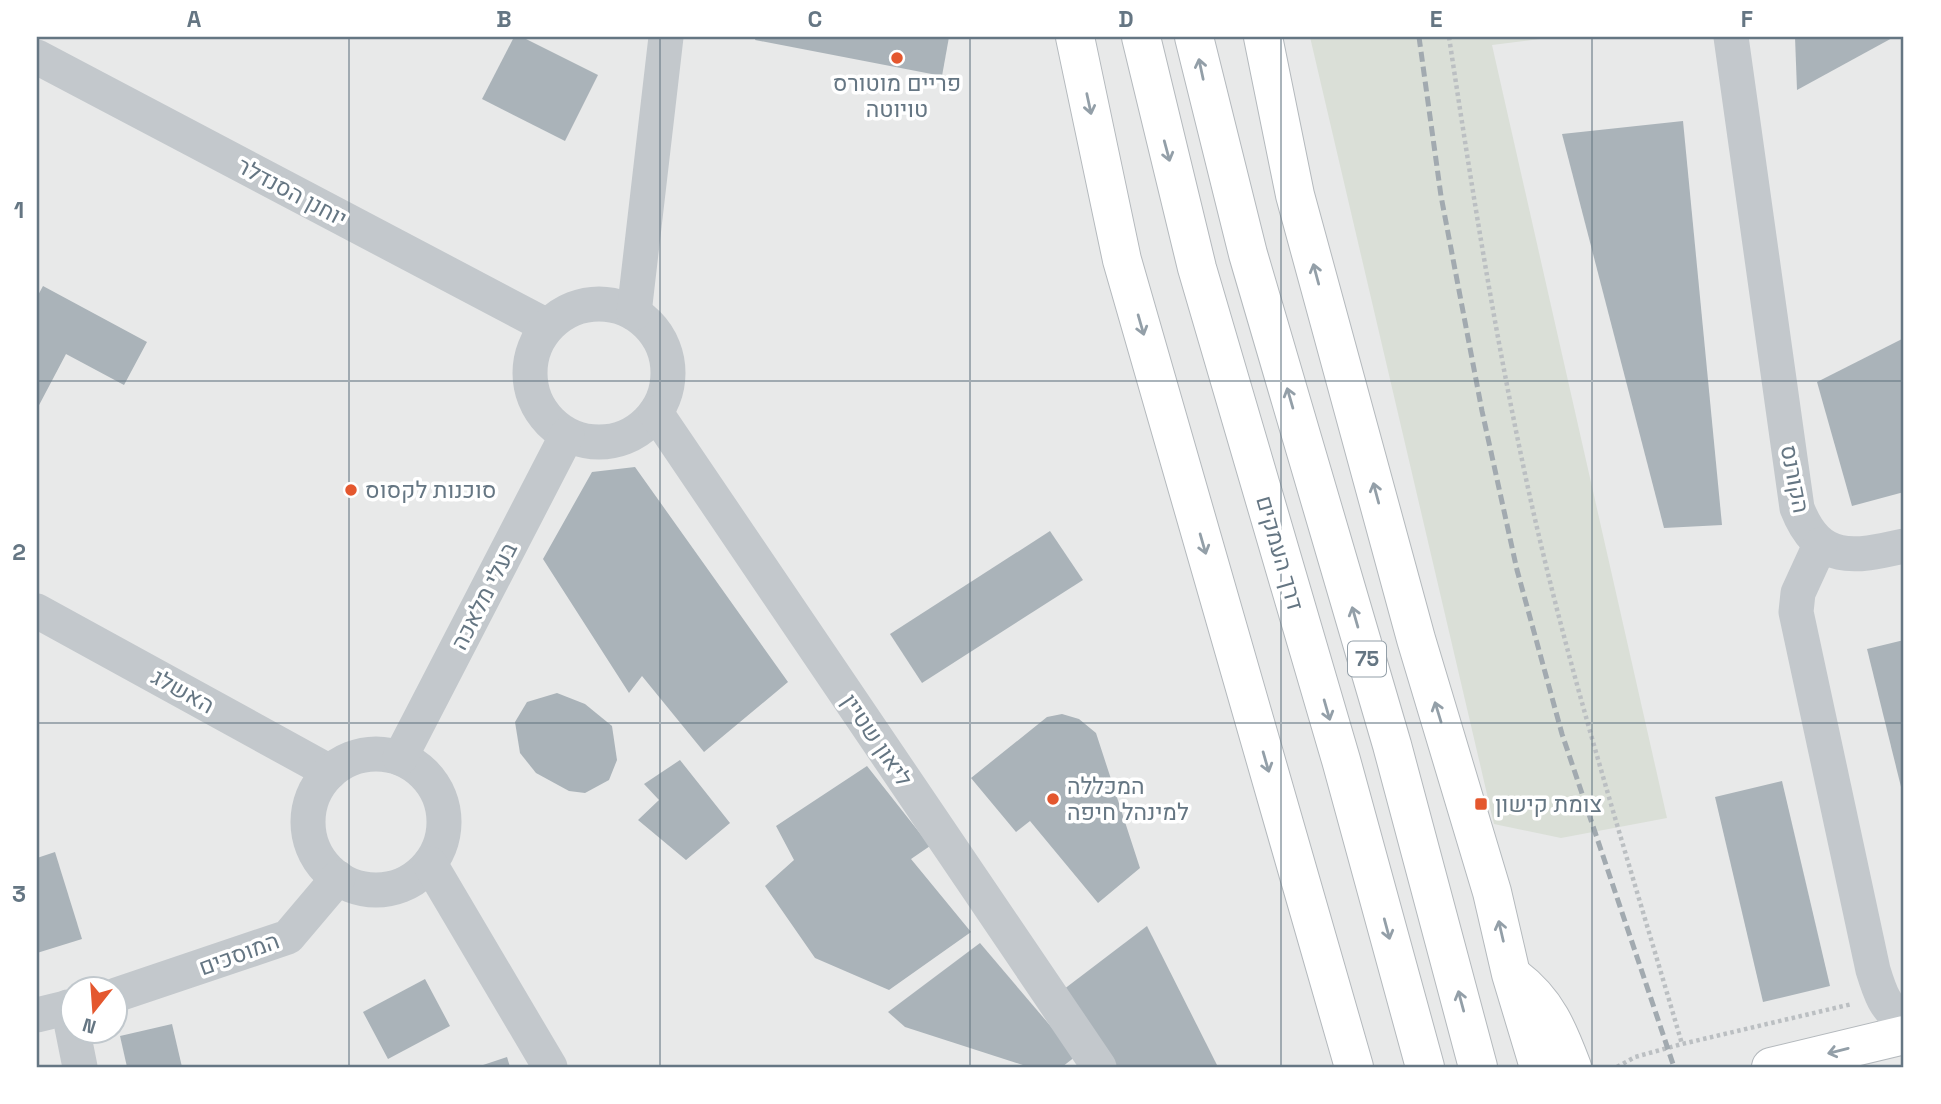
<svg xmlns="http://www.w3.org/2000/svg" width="1941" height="1104" font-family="'Space Grotesk',Heebo,sans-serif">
	<rect width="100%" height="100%" fill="#fafaf8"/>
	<path fill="#e8e9e9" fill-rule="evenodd" d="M37,37H1904V1067H37ZM74,988H116V1030H74Z"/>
	<polygon fill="#dadfd7" points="1310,37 1556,37 1492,45 1667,818 1561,838 1494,824"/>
	<g fill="#aab3b9">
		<polygon points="514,37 522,37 598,75 565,141 482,99"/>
		<polygon points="756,37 949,37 942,76 755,40"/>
		<polygon points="1795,37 1894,37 1797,90"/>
		<polygon points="1683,121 1722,525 1664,528 1562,134"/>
		<polygon points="43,286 147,342 124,385 66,354 37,409 37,297"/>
		<polygon points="1904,338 1904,492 1852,506 1817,382"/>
		<polygon points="635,467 788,682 704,752 642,676 629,693 543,559 592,472"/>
		<polygon points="1050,531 1083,580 922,683 890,634"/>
		<polygon points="1904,640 1904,795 1903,795 1867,649"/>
		<polygon points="557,693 585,704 612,726 617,760 609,780 585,793 569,791 536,773 520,753 515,722 527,702"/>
		<polygon points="1062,714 1079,719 1096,733 1140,868 1098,903 1030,821 1016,832 971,778 1047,717"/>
		<polygon points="680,760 730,823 686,860 638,820 659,800 644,784"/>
		<polygon points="867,766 930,846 911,859 971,932 889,990 815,958 765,886 794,860 776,826"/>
		<polygon points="1782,781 1830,986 1763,1002 1715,797"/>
		<polygon points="55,852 82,939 37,953 37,858"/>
		<polygon points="1147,926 1218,1067 1107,1067 1055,996"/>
		<polygon points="980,943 1076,1056 1062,1067 1029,1067 905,1027 888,1012"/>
		<polygon points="425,979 450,1026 388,1059 363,1012"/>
		<polygon points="172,1024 182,1067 127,1067 120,1036"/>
		<polygon points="507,1057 510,1067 477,1067"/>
	</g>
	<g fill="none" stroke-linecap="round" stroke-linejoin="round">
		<defs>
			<g id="highway">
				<polyline points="1075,37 1122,260 1354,1067"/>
				<polyline points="1141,37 1197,268 1341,760 1425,1067"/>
				<polyline points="1194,37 1248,254 1392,745 1478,1067"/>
				<polyline points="1263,37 1295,195 1416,639 1492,892 1511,974 1539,1067"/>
				<path d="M1514,977C1547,1002 1558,1030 1572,1067"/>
				<polyline points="1771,1067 1904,1035"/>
			</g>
		</defs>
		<use href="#highway" stroke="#b4b9bd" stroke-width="40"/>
		<g stroke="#bbbfc2" stroke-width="4.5" stroke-dasharray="3.5 3.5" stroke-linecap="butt">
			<path d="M1449,37C1471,183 1494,329 1525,474C1566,666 1627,855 1682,1044"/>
			<polyline points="1617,1067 1635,1057 1682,1044 1852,1004"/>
		</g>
		<g stroke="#c3c8cc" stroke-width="35">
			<path d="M1731,37L1797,508C1819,565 1854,557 1904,546"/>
			<polyline points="37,57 547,326"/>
			<circle cx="599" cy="373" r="69"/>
			<polyline points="634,313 666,37"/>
			<polyline points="656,413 1099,1067"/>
			<path d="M1820,545L1798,593L1796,612L1873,970C1880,993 1885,1008 1904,1022"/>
			<polyline points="37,611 330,772"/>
			<circle cx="376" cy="822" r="68"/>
			<polyline points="400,758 567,435"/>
			<polyline points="430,864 550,1067"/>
			<polyline points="116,995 288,937 338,878"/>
			<polyline points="68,1007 80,1067"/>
			<polyline points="37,1015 74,1006"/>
		</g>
		<use href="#highway" stroke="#fff" stroke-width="38"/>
		<polyline stroke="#a2aab0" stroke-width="5" stroke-dasharray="10 5" stroke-linecap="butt" points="1419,37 1441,196 1482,411 1517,570 1562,734 1674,1067"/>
	</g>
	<defs><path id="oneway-shaft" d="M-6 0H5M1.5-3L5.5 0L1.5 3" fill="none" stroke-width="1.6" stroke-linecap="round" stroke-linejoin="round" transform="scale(1.75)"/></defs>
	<g stroke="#939fa8">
		<use href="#oneway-shaft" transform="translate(1201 69) rotate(-102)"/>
		<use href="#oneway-shaft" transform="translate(1089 104) rotate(78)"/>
		<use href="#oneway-shaft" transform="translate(1167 151) rotate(75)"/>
		<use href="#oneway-shaft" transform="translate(1316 274) rotate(-105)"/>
		<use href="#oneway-shaft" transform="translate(1141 325) rotate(74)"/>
		<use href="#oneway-shaft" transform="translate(1290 398) rotate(-106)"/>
		<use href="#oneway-shaft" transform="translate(1376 493) rotate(-105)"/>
		<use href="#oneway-shaft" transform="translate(1203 544) rotate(74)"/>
		<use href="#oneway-shaft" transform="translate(1355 617) rotate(-106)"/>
		<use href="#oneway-shaft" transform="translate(1327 710) rotate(74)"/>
		<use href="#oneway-shaft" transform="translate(1438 712) rotate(-107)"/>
		<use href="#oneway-shaft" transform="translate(1266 762) rotate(74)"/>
		<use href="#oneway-shaft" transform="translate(1387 929) rotate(75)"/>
		<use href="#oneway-shaft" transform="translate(1501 931) rotate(-103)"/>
		<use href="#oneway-shaft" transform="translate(1461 1001) rotate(-105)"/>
		<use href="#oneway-shaft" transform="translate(1838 1051) rotate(166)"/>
	</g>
	<path fill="none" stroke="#657683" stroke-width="2" stroke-opacity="0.55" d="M349,37V1067M660,37V1067M970,37V1067M1281,37V1067M1592,37V1067M37,381H1904M37,723H1904"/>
	<g fill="#e4572e" stroke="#fff" stroke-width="2.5">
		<circle cx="897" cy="58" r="7"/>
		<circle cx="351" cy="490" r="7"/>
		<circle cx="1053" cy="799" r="7"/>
		<rect x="1474" y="797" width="14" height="14" rx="3.5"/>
	</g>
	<g text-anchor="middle" stroke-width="7" stroke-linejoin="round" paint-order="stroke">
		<rect fill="#fff" stroke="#939fa8" stroke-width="2" x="1348" y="641.5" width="38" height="35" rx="5"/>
		<g font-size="21" font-weight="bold" fill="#657683">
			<text x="1367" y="666">75</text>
		</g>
		<g font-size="23" fill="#657683" stroke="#fff" text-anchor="start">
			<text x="897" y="91" text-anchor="middle">פריים מוטורס<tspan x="897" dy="26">טויוטה</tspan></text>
			<text x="365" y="498">סוכנות לקסוס</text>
			<text x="1067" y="794">המכללה<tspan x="1067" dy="26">למינהל חיפה</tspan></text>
			<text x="1495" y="812">צומת קישון</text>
		</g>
		<g font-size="23" fill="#657683" stroke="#fff">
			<text transform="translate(292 192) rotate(28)" y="8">יוחנן הסנדלר</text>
			<text transform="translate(1795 479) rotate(79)" y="8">הקורנס</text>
			<text transform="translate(1280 553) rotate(74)" y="8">דרך העמקים</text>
			<text transform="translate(484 596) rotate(-63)" y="8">בעלי מלאכה</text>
			<text transform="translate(183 691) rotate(29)" y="8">האשלג</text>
			<text transform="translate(877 740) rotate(56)" y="8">ליאון שטיין</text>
			<text transform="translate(239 954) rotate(-20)" y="8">המוסכים</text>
		</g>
	</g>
	<rect width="1941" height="1104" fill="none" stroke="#ffffff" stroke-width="77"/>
	<g transform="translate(94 1010) rotate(197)"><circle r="33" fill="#ffffff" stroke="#c1c8cd" stroke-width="2"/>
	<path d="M0-5L12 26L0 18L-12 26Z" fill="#e4572e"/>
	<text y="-10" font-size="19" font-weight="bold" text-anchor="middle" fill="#657683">N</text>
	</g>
	<rect x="38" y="38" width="1864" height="1028" fill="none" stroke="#657683" stroke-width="2.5"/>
	<g font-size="23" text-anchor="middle" font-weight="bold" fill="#657683">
		<text x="194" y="27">A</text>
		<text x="504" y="27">B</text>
		<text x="815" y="27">C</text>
		<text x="1126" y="27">D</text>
		<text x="1436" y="27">E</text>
		<text x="1747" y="27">F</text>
		<text x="19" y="218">1</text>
		<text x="19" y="560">2</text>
		<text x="19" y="902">3</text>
	</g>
</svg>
